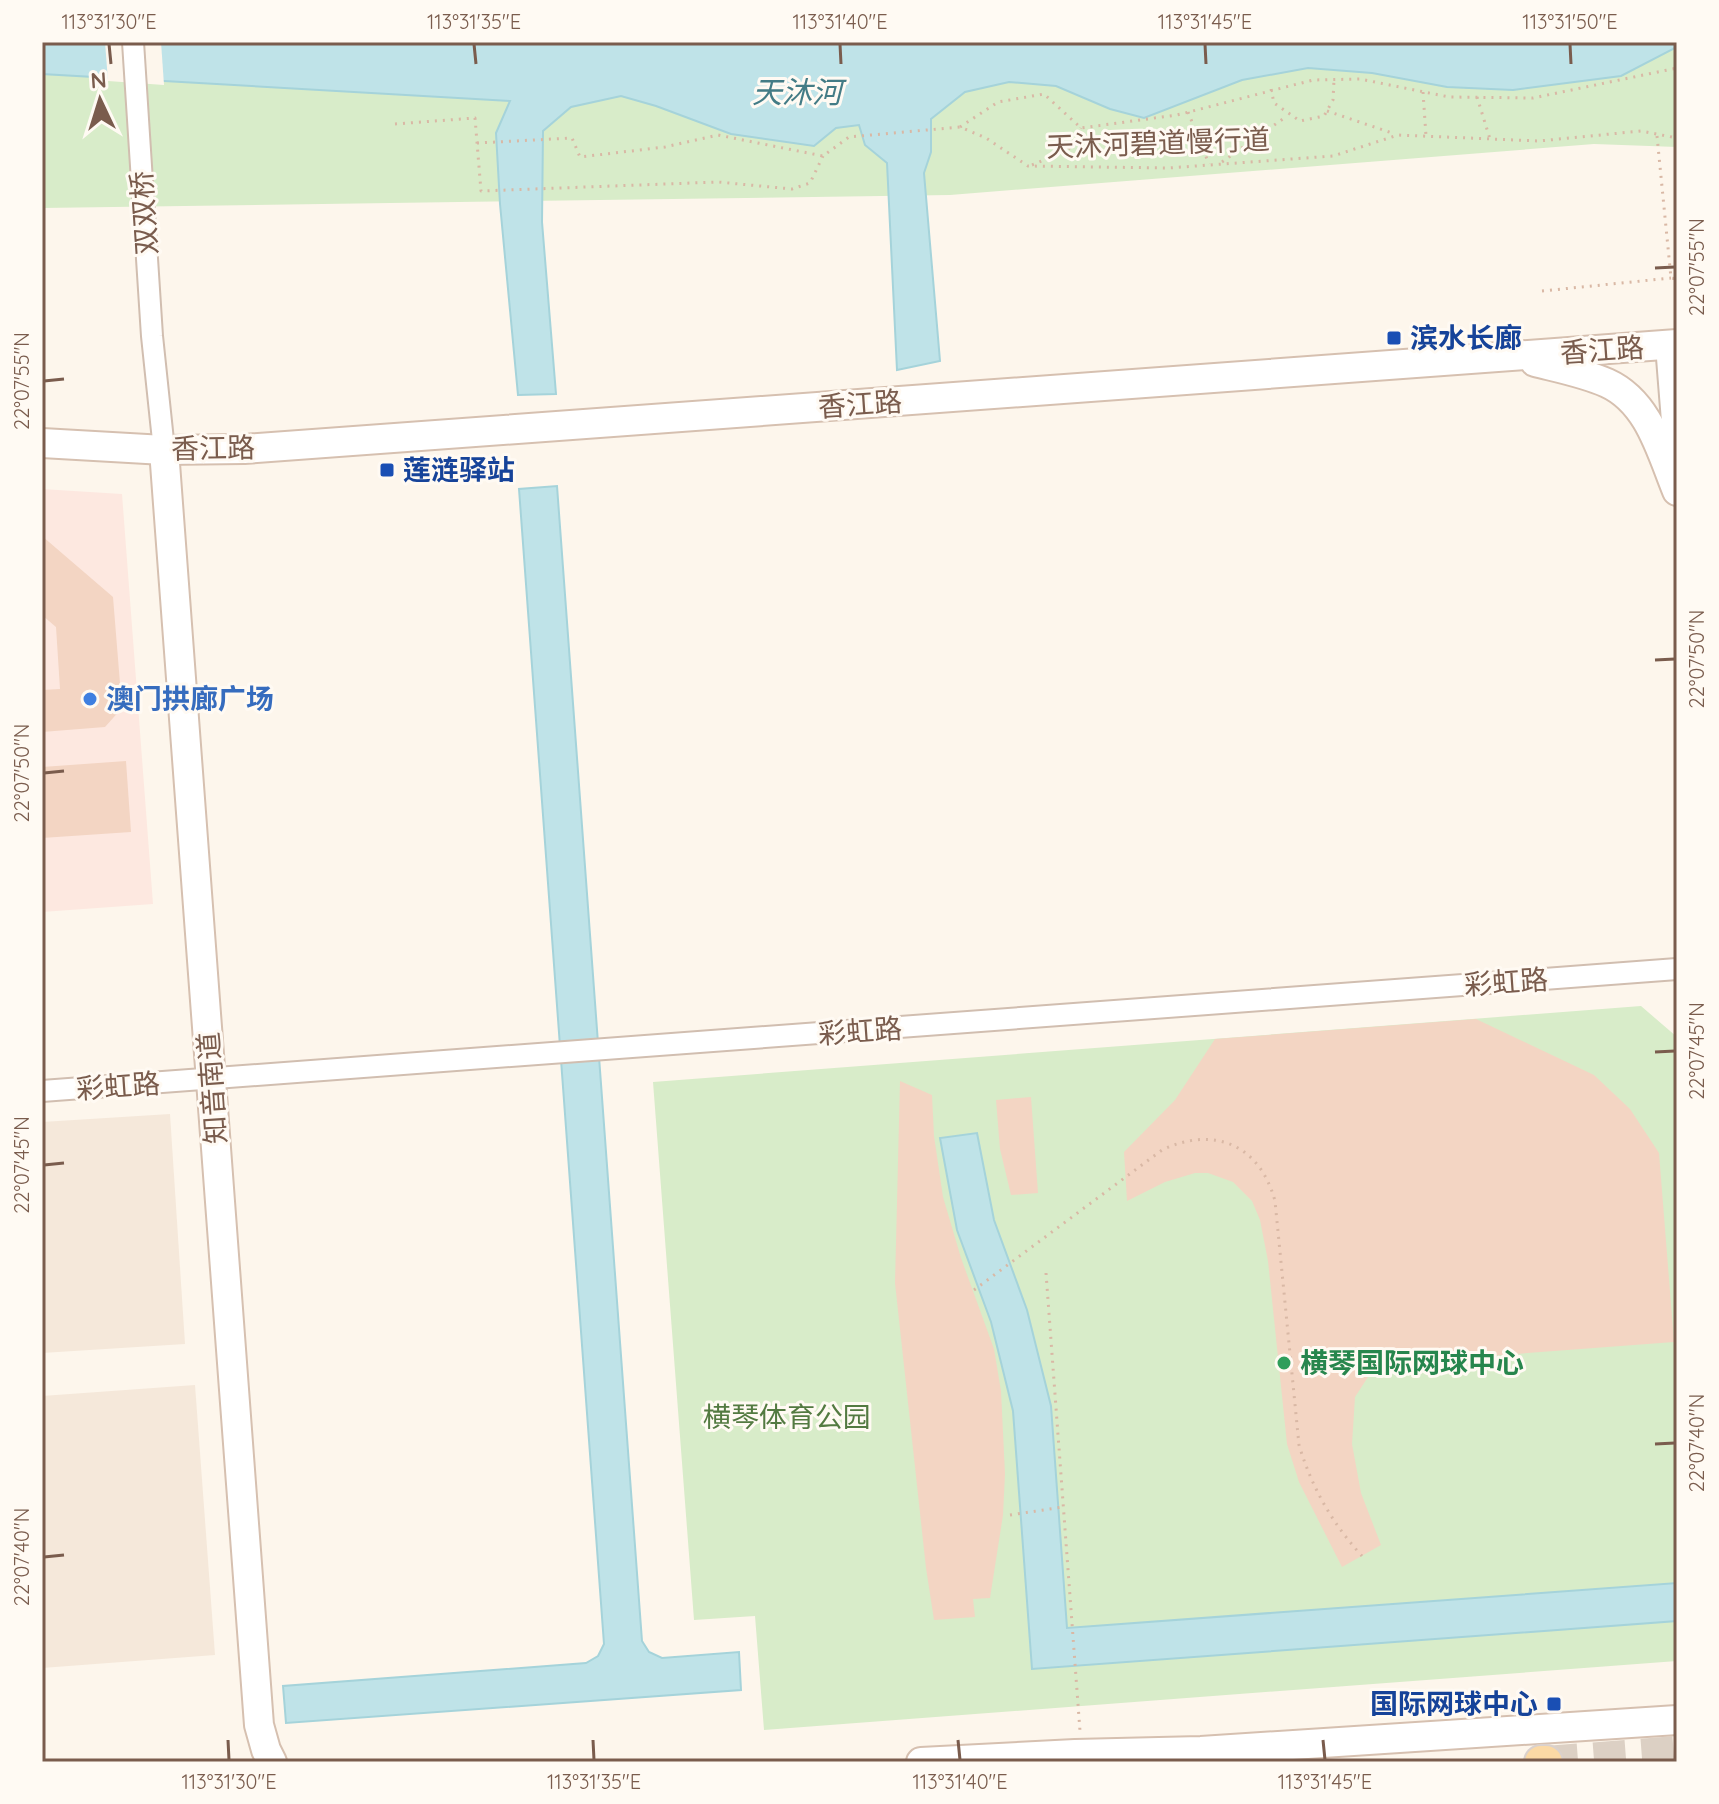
<svg xmlns="http://www.w3.org/2000/svg" width="1719" height="1804" font-family="Quicksand,'Noto Sans SC',sans-serif">
	<rect width="100%" height="100%" fill="#fdf6ec"/>
	<g fill="#f5e8da">
		<polygon points="170,1114 185,1344 42,1353 42,1122"/>
		<polygon points="195,1385 215,1655 42,1668 42,1396"/>
	</g>
	<polygon fill="#fde8e0" points="42,489 122,494 153,904 42,912"/>
	<g fill="#d8ecc9">
		<polygon points="42,42 1677,42 1677,147 1594,144 950,195 42,208"/>
		<polygon points="1641,1006 1677,1037 1677,1661 764,1730 755,1616 694,1620 653,1082"/>
	</g>
	<g fill="#bfe3e8" stroke="#a5d3da" stroke-width="2">
		<polygon points="42,42 1677,42 1677,47 1621,76 1513,90 1447,87 1372,73 1308,68 1242,80 1144,118 1110,109 1056,86 1009,82 965,92 931,119 931,152 924,173 940,361 897,370 887,163 865,145 859,125 836,128 814,146 731,134 656,106 621,96 571,107 543,131 542,222 556,394 518,395 500,204 496,133 510,101 42,74"/>
		<polygon points="557,486 642,1641 649,1652 662,1658 739,1652 741,1690 286,1723 283,1686 586,1663 598,1656 604,1644 519,489"/>
		<polygon points="977,1133 994,1220 1027,1310 1051,1406 1067,1628 1677,1583 1677,1621 1032,1669 1013,1411 991,1322 957,1230 940,1138"/>
	</g>
	<polygon fill="#fdf6ec" points="105,42 161,42 164,85 108,81"/>
	<g fill="#f3d5c3">
		<polygon points="42,536 113,597 122,708 105,727 42,732 42,690 60,689 56,627 42,615"/>
		<polygon points="126,761 131,832 42,838 42,767"/>
		<polygon points="1476,1019 1594,1075 1630,1109 1659,1153 1674,1342 1395,1363 1370,1374 1355,1397 1352,1444 1361,1493 1381,1545 1342,1567 1299,1482 1287,1444 1268,1261 1260,1220 1252,1201 1233,1182 1208,1173 1195,1173 1165,1182 1127,1201 1124,1152 1175,1100 1215,1039"/>
		<polygon points="900,1081 932,1095 934,1136 943,1197 961,1258 994,1349 1001,1391 1005,1474 1003,1515 990,1598 973,1599 975,1617 934,1620 926,1568 895,1283"/>
		<polygon points="1031,1097 1038,1193 1011,1195 1000,1149 996,1100"/>
	</g>
	<g fill="none" stroke-linecap="round" stroke-linejoin="round">
		<polyline stroke="#dcd0c4" stroke-width="32" stroke-dasharray="32 16" stroke-linecap="butt" points="1546,1762 1677,1752"/>
		<defs>
			<g id="minor">
				<polyline points="133,42 152,336 164,450"/>
				<polyline points="42,1091 1677,969"/>
			</g>
			<polyline id="tertiary" points="1668,345 1677,459"/>
			<g id="secondary">
				<path d="M1535,362C1559,368 1585,373 1607,383C1649,402 1661,452 1677,491"/>
				<polyline points="42,443 164,450 244,449 1677,344"/>
				<polyline points="164,450 259,1725 266,1750 272,1762"/>
				<polyline points="921,1762 1075,1754 1201,1751 1677,1720"/>
			</g>
			<polyline id="primary" points="1541,1762 1546,1762"/>
		</defs>
		<use href="#minor" stroke="#d1beb0" stroke-width="24"/>
		<use href="#tertiary" stroke="#d1beb0" stroke-width="28"/>
		<use href="#secondary" stroke="#d6c0b0" stroke-width="32"/>
		<use href="#primary" stroke="#dad1cd" stroke-width="36"/>
		<g stroke="#d9b8a5" stroke-width="3" stroke-dasharray="2 6" stroke-linecap="butt">
			<polyline points="1271,89 1274,103 1300,121 1324,116 1333,100 1334,80"/>
			<polyline points="1423,92 1426,136"/>
			<polyline points="1477,97 1490,139"/>
			<polyline points="1327,111 1395,134"/>
			<polyline points="1188,112 1209,164"/>
			<polyline points="395,124 475,118 481,191 718,182 792,189 810,183 823,156"/>
			<polyline points="960,127 998,102 1044,94 1081,128 1177,115 1313,80 1360,79 1449,97 1533,98 1677,68"/>
			<polyline points="1657,136 1671,278 1677,279"/>
			<polyline points="477,143 572,138 580,157 665,147 718,135 823,156 849,137 960,127 986,138 1028,166 1168,168 1333,156 1398,135 1539,141 1641,131 1677,138"/>
			<polyline points="1222,162 1287,116"/>
			<polyline points="1032,165 1068,150 1081,128"/>
			<polyline points="1542,291 1671,278"/>
			<polyline points="1046,1273 1080,1731"/>
			<path d="M974,1290L1162,1150C1214,1125 1260,1145 1275,1201L1299,1445C1312,1488 1332,1523 1362,1556"/>
			<polyline points="1010,1515 1063,1507"/>
		</g>
		<use href="#minor" stroke="#fff" stroke-width="20"/>
		<use href="#tertiary" stroke="#fff" stroke-width="24"/>
		<use href="#secondary" stroke="#fff" stroke-width="28"/>
		<use href="#primary" stroke="#fbd9a5" stroke-width="32"/>
	</g>
	<path fill="none" stroke="#7a5c4d" stroke-width="3" d="M109,44L111,64M474,44L476,64M840,44L841,64M1205,44L1206,64M1570,44L1571,64M1655,268L1675,267M44,381L64,379M1655,660L1675,659M44,773L64,771M1655,1052L1675,1051M44,1165L64,1163M1655,1444L1675,1443M44,1557L64,1555M228,1740L229,1760M593,1740L594,1760M958,1740L960,1760M1323,1740L1325,1760"/>
	<g fill="#1a4fb4" stroke="#fffaf3" stroke-width="3">
		<rect x="1386" y="330" width="16" height="16" rx="4"/>
		<rect x="379" y="462" width="16" height="16" rx="4"/>
		<rect x="1546" y="1696" width="16" height="16" rx="4"/>
	</g>
	<circle fill="#3f7fe0" stroke="#fffaf3" stroke-width="3" cx="90" cy="699" r="8"/>
	<circle fill="#2e9e5b" stroke="#fffaf3" stroke-width="3" cx="1284" cy="1363" r="8"/>
	<g text-anchor="middle" stroke-width="6" stroke-linejoin="round" paint-order="stroke">
		<g font-size="28" fill="#7a5c4d" stroke="#fffaf3">
			<text transform="translate(1158 143) rotate(-2)" y="10">天沐河碧道慢行道</text>
			<text transform="translate(144 213) rotate(-94)" y="10">双双桥</text>
			<text transform="translate(1602 350) rotate(-4)" y="10">香江路</text>
			<text transform="translate(860 404) rotate(-4)" y="10">香江路</text>
			<text transform="translate(213 448) rotate(-1)" y="10">香江路</text>
			<text transform="translate(1506 982) rotate(-4)" y="10">彩虹路</text>
			<text transform="translate(860 1031) rotate(-4)" y="10">彩虹路</text>
			<text transform="translate(118 1086) rotate(-4)" y="10">彩虹路</text>
			<text transform="translate(212 1088) rotate(-94)" y="10">知音南道</text>
		</g>
		<g font-size="28" font-weight="bold" fill="#164399" stroke="#fffaf3" text-anchor="start">
			<text x="1410" y="348">滨水长廊</text>
			<text x="403" y="480">莲涟驿站</text>
			<text x="1538" y="1714" text-anchor="end">国际网球中心</text>
		</g>
		<g font-size="28" font-weight="bold" fill="#366cbe" stroke="#fffaf3" text-anchor="start">
			<text x="106" y="709">澳门拱廊广场</text>
		</g>
		<g font-size="28" font-weight="bold" fill="#27864d" stroke="#fffaf3" text-anchor="start">
			<text x="1300" y="1373">横琴国际网球中心</text>
		</g>
		<g font-size="28" fill="#537a41" stroke="#fffaf3">
			<text x="787" y="1427">横琴体育公园</text>
		</g>
		<g font-size="30" font-style="italic" fill="#437c86" stroke="#fffaf3">
			<text x="797" y="103">天沐河</text>
		</g>
	</g>
	<rect width="1719" height="1804" fill="none" stroke="#fffaf3" stroke-width="88"/>
	<g transform="translate(100 100) rotate(356)" stroke="#fffaf3" stroke-width="6" paint-order="stroke">
	<path d="M0-6L14 30L0 20L-14 30Z" fill="#7a5c4d"/>
	<text y="-12" font-size="22" font-weight="bold" text-anchor="middle" fill="#7a5c4d">N</text>
	</g>
	<rect x="44" y="44" width="1631" height="1716" fill="none" stroke="#7a5c4d" stroke-width="3"/>
	<g font-size="20" text-anchor="middle" fill="#7a5c4d">
		<text x="109" y="29">113°31'30"E</text>
		<text x="474" y="29">113°31'35"E</text>
		<text x="840" y="29">113°31'40"E</text>
		<text x="1205" y="29">113°31'45"E</text>
		<text x="1570" y="29">113°31'50"E</text>
		<text transform="translate(1697 267) rotate(-90)" y="7">22°07'55"N</text>
		<text transform="translate(22 381) rotate(-90)" y="7">22°07'55"N</text>
		<text transform="translate(1697 659) rotate(-90)" y="7">22°07'50"N</text>
		<text transform="translate(22 773) rotate(-90)" y="7">22°07'50"N</text>
		<text transform="translate(1697 1051) rotate(-90)" y="7">22°07'45"N</text>
		<text transform="translate(22 1165) rotate(-90)" y="7">22°07'45"N</text>
		<text transform="translate(1697 1443) rotate(-90)" y="7">22°07'40"N</text>
		<text transform="translate(22 1557) rotate(-90)" y="7">22°07'40"N</text>
		<text x="229" y="1789">113°31'30"E</text>
		<text x="594" y="1789">113°31'35"E</text>
		<text x="960" y="1789">113°31'40"E</text>
		<text x="1325" y="1789">113°31'45"E</text>
	</g>
</svg>
